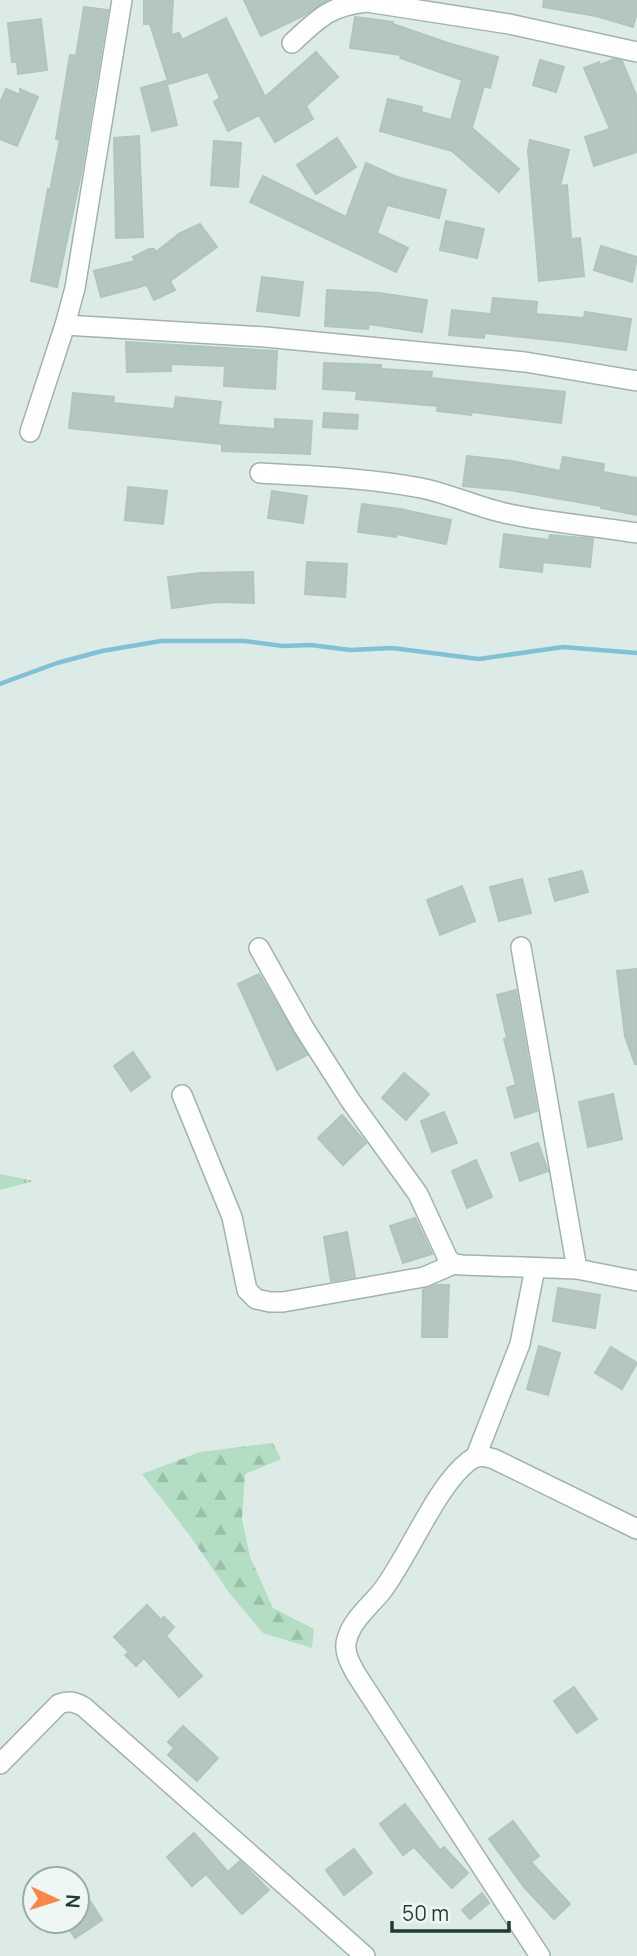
<svg xmlns="http://www.w3.org/2000/svg" width="637" height="1956" font-family="Manrope,sans-serif">
	<defs>
		<pattern id="grass-tufts" width="24" height="20" patternUnits="userSpaceOnUse" patternTransform="scale(1.75)"><rect width="24" height="20" fill="#b4dec3"/><path d="M3 7l-1-3M5 7V3M7 7l1-3M15 17l-1-3M17 17v-4M19 17l1-3" fill="none" stroke="#9abfa8"/></pattern>
		<pattern id="forest-firs" width="22" height="20" patternUnits="userSpaceOnUse" patternTransform="scale(1.75)"><rect width="22" height="20" fill="#b4dec3"/><path d="M5 1l3.5 6h-7zM16 11l3.5 6h-7z" fill="#9abfa8"/></pattern>
	</defs>
	<rect width="100%" height="100%" fill="#ddebe6"/>
	<polygon fill="url(#grass-tufts)" points="0,1174 34,1181 0,1190"/>
	<polygon fill="url(#forest-firs)" points="273,1443 281,1459 245,1474 242,1519 250,1557 273,1608 314,1629 312,1648 263,1633 230,1594 188,1533 142,1474 200,1452"/>
	<g fill="none" stroke-linecap="round" stroke-linejoin="round">
		<polyline stroke="#7fc1d6" stroke-width="4.5" points="0,684 57,663 102,651 161,641 244,641 283,646 311,645 350,650 392,648 479,659 563,647 637,653"/>
	</g>
	<g fill="#b3c6bf" stroke="#afc5be" stroke-width="2">
		<polygon points="144,0 173,0 171,35 179,33 182,40 226,18 265,97 316,52 338,77 306,106 313,119 275,142 259,115 228,131 214,102 220,98 208,72 169,84 150,24 144,24"/>
		<polygon points="244,0 327,0 303,16 261,36"/>
		<polygon points="544,0 637,0 637,12 633,27 596,16 543,7"/>
		<polygon points="84,7 108,10 81,174 57,287 31,281 48,189 50,190 60,140 56,139 70,55 76,56"/>
		<polygon points="355,17 393,22 393,24 448,43 498,57 490,88 484,86 472,128 519,169 499,192 452,151 380,131 388,99 422,107 421,112 451,120 462,80 400,58 401,55 350,48"/>
		<polygon points="41,19 47,70 18,74 17,62 12,62 8,23"/>
		<polygon points="614,59 622,61 637,97 637,152 594,166 585,137 610,129 584,68 599,62 600,65"/>
		<polygon points="540,60 564,67 556,92 533,85"/>
		<polygon points="166,81 177,125 152,131 141,88"/>
		<polygon points="6,89 20,95 20,89 38,97 17,146 0,139 0,103"/>
		<polygon points="139,136 143,237 116,238 114,138"/>
		<polygon points="337,138 356,167 316,194 297,165"/>
		<polygon points="530,140 569,150 560,186 567,185 571,239 580,238 584,276 539,281 528,150"/>
		<polygon points="214,141 241,143 238,187 211,185"/>
		<polygon points="366,163 397,177 446,190 439,218 387,205 377,233 408,248 396,272 250,202 263,176 346,217"/>
		<polygon points="446,221 484,229 477,258 440,250"/>
		<polygon points="200,224 217,247 170,281 175,290 154,300 147,285 101,297 94,271 135,261 133,257 149,249 154,249 156,252 180,233"/>
		<polygon points="601,246 637,257 632,282 594,270"/>
		<polygon points="262,277 303,282 299,316 257,311"/>
		<polygon points="327,290 379,293 427,300 422,332 369,324 368,329 325,326"/>
		<polygon points="493,298 537,302 536,314 584,318 585,312 631,319 626,350 569,342 484,333 484,338 449,335 452,310 491,314"/>
		<polygon points="126,342 277,351 275,389 224,386 225,366 171,364 171,371 127,372"/>
		<polygon points="324,363 381,365 381,369 432,372 431,378 565,392 561,423 472,412 471,415 437,411 438,406 356,399 357,391 323,389"/>
		<polygon points="73,393 114,397 113,403 174,409 176,397 221,402 218,425 275,429 275,419 312,421 310,454 222,451 222,444 69,428"/>
		<polygon points="324,413 358,415 357,429 323,427"/>
		<polygon points="467,456 512,461 560,471 563,457 604,464 603,472 637,478 637,515 601,508 601,506 509,490 463,486"/>
		<polygon points="128,487 167,491 163,524 125,520"/>
		<polygon points="272,491 307,496 303,523 268,518"/>
		<polygon points="362,504 400,509 451,520 446,544 397,534 396,537 358,532"/>
		<polygon points="504,534 549,540 550,535 593,539 590,567 543,562 542,572 500,567"/>
		<polygon points="307,562 347,564 345,597 305,594"/>
		<polygon points="253,572 254,603 216,602 172,608 168,577 200,573"/>
		<polygon points="582,871 588,892 555,901 549,879"/>
		<polygon points="522,879 531,913 499,921 490,887"/>
		<polygon points="462,886 475,921 440,935 427,900"/>
		<polygon points="637,969 637,1064 635,1064 625,1036 617,971"/>
		<polygon points="259,974 307,1055 277,1070 238,984"/>
		<polygon points="516,990 537,1111 515,1118 507,1088 516,1085 504,1039 507,1038 497,995"/>
		<polygon points="133,1052 150,1077 131,1091 114,1066"/>
		<polygon points="404,1073 429,1094 406,1120 382,1098"/>
		<polygon points="613,1094 622,1139 588,1147 579,1102"/>
		<polygon points="444,1112 457,1143 432,1152 421,1121"/>
		<polygon points="342,1115 366,1143 343,1165 318,1138"/>
		<polygon points="538,1143 548,1171 520,1181 511,1153"/>
		<polygon points="476,1160 492,1197 467,1208 452,1171"/>
		<polygon points="415,1218 432,1254 403,1263 390,1226"/>
		<polygon points="347,1232 355,1277 331,1281 324,1237"/>
		<polygon points="436,1285 449,1285 447,1337 422,1337 423,1290"/>
		<polygon points="558,1288 600,1295 595,1328 553,1321"/>
		<polygon points="539,1346 560,1353 548,1395 527,1389"/>
		<polygon points="611,1347 637,1363 622,1389 595,1373"/>
		<polygon points="147,1605 161,1620 164,1617 174,1627 166,1636 202,1676 179,1697 144,1658 136,1666 125,1655 129,1652 114,1637"/>
		<polygon points="574,1687 597,1719 577,1733 554,1701"/>
		<polygon points="183,1726 218,1758 197,1781 168,1755 174,1748 168,1742"/>
		<polygon points="405,1804 440,1850 444,1847 468,1873 452,1888 414,1847 403,1855 380,1824"/>
		<polygon points="513,1821 539,1856 531,1862 570,1904 554,1919 524,1887 489,1839"/>
		<polygon points="194,1833 228,1872 240,1861 269,1890 242,1914 206,1874 192,1886 167,1857"/>
		<polygon points="354,1849 372,1873 344,1895 326,1870"/>
		<polygon points="77,1880 102,1920 75,1938 64,1921 77,1921"/>
		<polygon points="482,1893 489,1903 470,1919 462,1910"/>
	</g>
	<g fill="none" stroke-linecap="round" stroke-linejoin="round">
		<defs>
			<g id="minor">
				<path d="M292,43C319,18 329,6 367,2L509,24L637,52"/>
				<polyline points="65,325 265,337 525,362 637,381"/>
				<polyline points="30,432 65,325 75,288 122,0"/>
				<path d="M260,473C314,476 368,478 421,488C451,494 479,508 509,514C551,523 595,526 637,533"/>
				<polyline points="521,947 577,1269"/>
				<polyline points="259,948 304,1028 350,1100 418,1194 448,1259 454,1264 462,1265 577,1269 637,1281"/>
				<polyline points="182,1095 232,1217 247,1290 256,1299 270,1302 283,1302 424,1277 454,1264"/>
				<polyline points="476,1456 520,1344 535,1268"/>
				<path d="M0,1764L59,1704C69,1700 75,1702 84,1707L365,1956"/>
				<path d="M540,1956L356,1674C350,1663 343,1651 347,1639C352,1620 370,1606 382,1591C409,1556 436,1486 469,1461C477,1455 485,1456 494,1459L637,1529"/>
			</g>
		</defs>
		<use href="#minor" stroke="#a0b3ae" stroke-width="22"/>
		<use href="#minor" stroke="#fff" stroke-width="19"/>
	</g>
	<g transform="translate(56 1900) rotate(94)"><circle r="33" fill="#eef7f3" stroke="#9baca7" stroke-width="2"/>
	<path d="M0-5L12 26L0 18L-12 26Z" fill="#fe8448"/>
	<text y="-10" font-size="19" font-weight="bold" text-anchor="middle" fill="#1e3c36">N</text>
	</g>
	<path d="M392 1921v10h117v-10" fill="none" stroke="#1e3c36" stroke-width="3.5"/>
	<text x="402" y="1921" font-size="21" fill="#1e3c36" stroke="#eef7f3" stroke-width="5" paint-order="stroke">50 m</text>
</svg>
